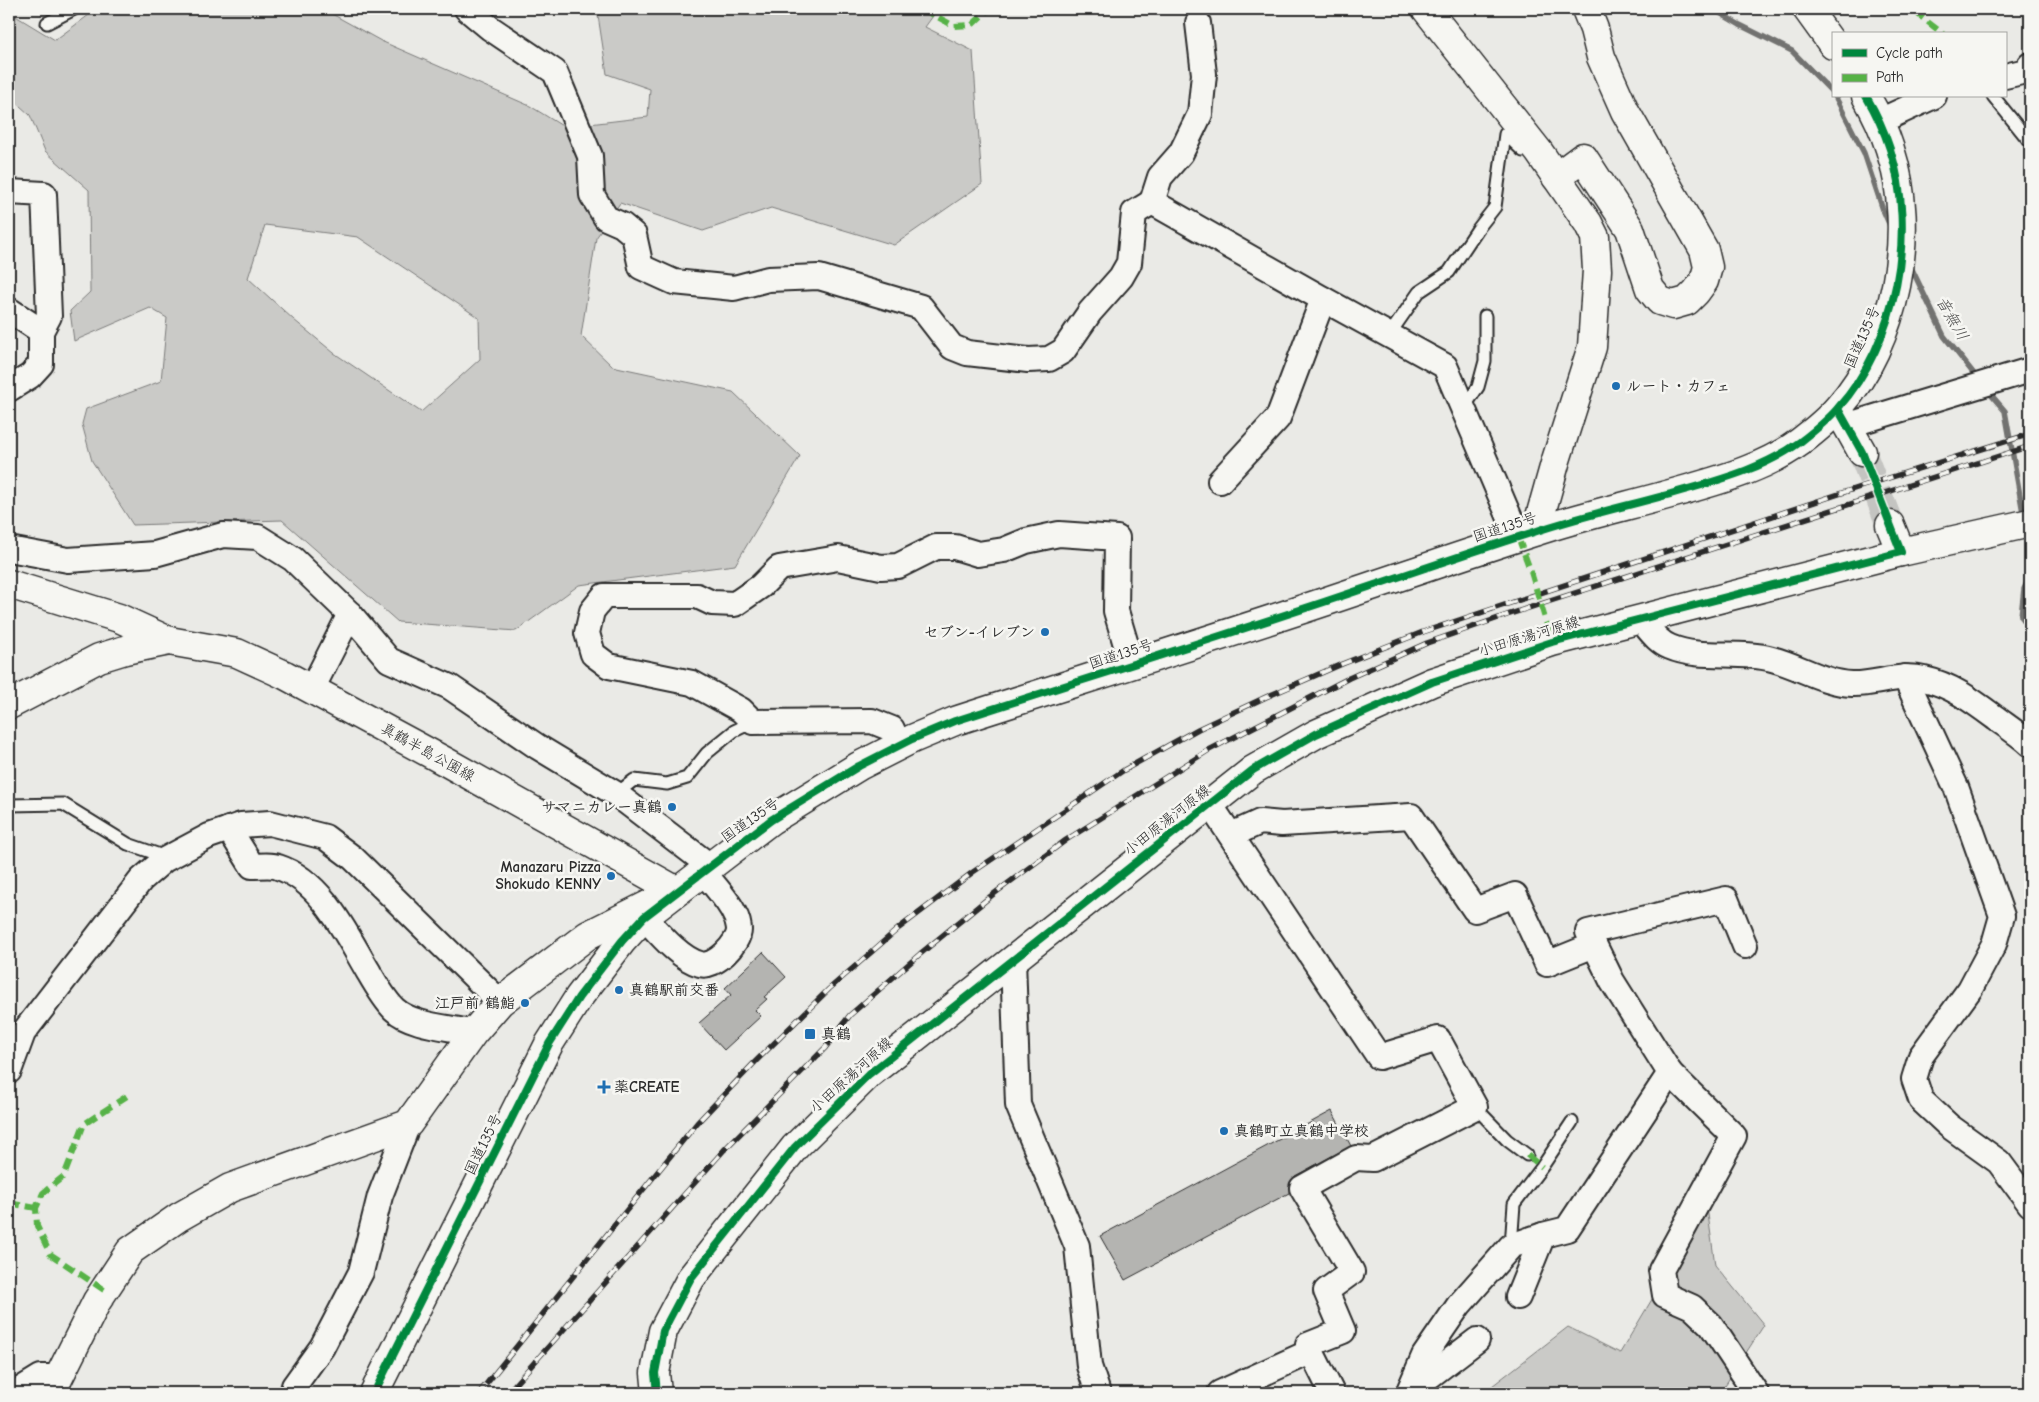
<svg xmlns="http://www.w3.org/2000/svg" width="2039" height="1402" font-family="'Comic Neue','Klee One',sans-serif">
	<rect width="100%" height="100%" fill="#eaeae6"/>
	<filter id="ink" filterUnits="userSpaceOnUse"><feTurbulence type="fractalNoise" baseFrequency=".02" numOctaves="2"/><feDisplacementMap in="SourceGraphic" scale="10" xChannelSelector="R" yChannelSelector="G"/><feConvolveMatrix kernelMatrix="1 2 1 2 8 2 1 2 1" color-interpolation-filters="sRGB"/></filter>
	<g filter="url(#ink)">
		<g fill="#cacac7" stroke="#7a7a79" fill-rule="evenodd">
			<path d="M97,9H323L381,41L530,106L564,127L648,117L650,89L607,74L597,9H938L925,27L973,51L982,184L894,245L771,208L703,231L620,203L596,238L581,336L612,366L733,392L800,456L735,565L579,585L516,631L398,622L282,520L133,525L92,461L82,424L86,409L161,381L167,318L150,308L74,341L70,311L90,292L89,190L45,151L30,115L9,96V12L55,40ZM265,225L358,237L479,318L480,359L421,412L334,353L294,320L248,278Z"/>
			<polygon points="1707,1207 1715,1265 1764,1325 1720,1393 1483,1393 1568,1327 1620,1353"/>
		</g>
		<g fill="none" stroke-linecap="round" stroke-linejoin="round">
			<g stroke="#727270" stroke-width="5.5">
				<polyline points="1713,9 1740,25 1792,51 1833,93"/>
				<polyline points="1835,96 1864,153 1883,210 1890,226"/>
				<polyline points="1910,265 1944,336 1978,379"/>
				<polyline points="1987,390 2005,411 2024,518"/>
				<polyline points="2026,532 2030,554"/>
				<polyline points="2030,577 2024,589 2021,616 2030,628"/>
			</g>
		</g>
		<g fill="#b4b4b1" stroke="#2b2b2b">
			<polygon points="763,952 786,977 764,997 767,999 755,1010 761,1016 724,1050 699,1023 731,995 725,988"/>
			<polygon points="1332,1111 1351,1146 1295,1176 1290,1182 1289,1193 1125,1280 1100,1236"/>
		</g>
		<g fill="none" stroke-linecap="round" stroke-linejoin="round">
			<polyline stroke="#c4c4c1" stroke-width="28" stroke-dasharray="28 14" stroke-linecap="butt" points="1862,452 1890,525"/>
			<defs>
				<g id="lane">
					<polyline points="47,23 74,9"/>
					<polyline points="1993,96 2030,142"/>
					<polyline points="1389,335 1419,292 1449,272 1477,230 1495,207 1505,134 1523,151"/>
					<polyline points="1463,409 1478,387 1485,361 1485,316"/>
					<polyline points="616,794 634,780 667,784 687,778 707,753 734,731 753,722"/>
					<polyline points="9,805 63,804 128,844 157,854 164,860"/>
					<polyline points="1475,1107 1507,1140 1527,1155"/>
					<polyline points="1511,1246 1514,1204 1542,1167 1572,1122"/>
				</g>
				<g id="street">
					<polyline points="467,9 490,28 555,72 590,156 592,195 606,218 622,225 634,235 641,267 674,282 734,288 768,279 819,277 921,307 952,347 967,353 1028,360 1049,359 1063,351 1090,312 1121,277 1129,263 1134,213 1152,202 1323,299 1445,366 1518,537"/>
					<polyline points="2005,76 2026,71 2030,65"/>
					<polyline points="1880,121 1934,96"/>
					<polyline points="9,192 44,194 49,316 41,331 41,364 30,376 9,389"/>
					<polyline points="1152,202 1160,177 1181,153 1200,114 1204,74 1198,23"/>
					<polyline points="9,310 41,331"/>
					<polyline points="1849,425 2030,370"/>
					<polyline points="1220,481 1278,418 1323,299"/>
					<polyline points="9,549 68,560 155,554 223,535 258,537 293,559 350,614 389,660 450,687 538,747 616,794 710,866"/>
					<path d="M1640,619C1649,629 1657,642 1670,647C1700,660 1740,650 1772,659C1799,666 1824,683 1852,684C1876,685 1899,673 1924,679C1952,685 1974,702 1997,719C2008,727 2020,735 2030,744"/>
					<polyline points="1905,677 1956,787 2002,916 1994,944 1970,989 1921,1056 1914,1079 1921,1100 1949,1126 1999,1162 2030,1204"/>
					<polyline points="312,689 350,614"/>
					<polyline points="899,745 892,729 872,721 753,722 741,710 692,683 609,666 593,654 587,633 592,611 604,596 697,596 712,603 735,604 761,586 779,568 838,558 881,567 898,566 936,547 955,547 978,554 1004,550 1026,541 1059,534 1117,538 1116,611 1132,665"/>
					<polyline points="1209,803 1379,1057 1438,1039 1475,1107 1373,1159 1356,1158 1302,1188 1352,1272 1326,1291 1343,1331 1308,1345 1332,1393"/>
					<path d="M229,829L252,866C260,866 271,864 278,867C322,881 346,934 368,971C375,983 384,999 394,1009C412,1026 450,1027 473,1033"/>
					<polyline points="1231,835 1260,822 1282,824 1411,816 1475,910 1515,895 1547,964 1594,945"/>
					<path d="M644,917C658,932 680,959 700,964C714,969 739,943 739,930C739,926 737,918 735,915C728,899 713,885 703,871"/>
					<polyline points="1013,959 1018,1105 1077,1246 1089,1366 1098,1393"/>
					<polyline points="9,1071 23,1033 141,880 164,860 209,836 241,825 270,823 325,837 353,858 500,1002"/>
					<polyline points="1670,1073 1734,1136 1661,1270 1665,1295 1692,1307 1711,1325 1756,1393"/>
					<polyline points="1518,1297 1543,1235"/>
					<polyline points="1409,1392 1477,1340"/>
					<polyline points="15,1393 41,1377 59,1377"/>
					<polyline points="292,1393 294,1386 322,1347 361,1272 380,1196 408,1124"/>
					<polyline points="1220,1393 1310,1352"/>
					<polyline points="1408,1393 1424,1356 1459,1305 1511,1246 1543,1235 1567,1229 1670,1073 1612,981 1588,932 1726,899 1745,946"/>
				</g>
				<g id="secondary">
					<polyline points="1426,9 1539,152 1588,223 1595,237 1597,270 1592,347 1556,460 1536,531"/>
					<polyline points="1556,177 1583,157 1630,229 1650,289 1660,301 1673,305 1687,301 1696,292 1704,281 1708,267 1704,250 1625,111 1601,57 1594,29 1586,9"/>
					<polyline points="1838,409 1862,452"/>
					<polyline points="1890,525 1901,552"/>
					<polyline points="9,584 119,618 169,641"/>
					<polyline points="9,705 99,658 125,650 169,641 237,653 285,675 448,763 677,891"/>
					<polyline points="51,1393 97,1301 130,1251 179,1217 230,1188 408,1124 473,1033 500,1002 588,935 660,899"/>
					<polyline points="657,1393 655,1373 663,1331 691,1278 795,1147 869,1074 1253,770 1316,734 1432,682 1552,642 1901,552 2030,523"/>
				</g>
				<g id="highway">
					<polyline points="1807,9 1833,45"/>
					<path d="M374,1393L549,1044L579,997L622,941L644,917L771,820L859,766L912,739L955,721C1079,681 1204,642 1327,601C1396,578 1465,554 1534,532C1584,515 1637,504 1688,489C1727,478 1767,466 1800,442C1813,432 1827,421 1838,408C1897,342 1917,232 1890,149C1884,130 1876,113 1866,96"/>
				</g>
			</defs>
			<use href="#lane" stroke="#2b2b2b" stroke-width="15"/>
			<use href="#street" stroke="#2b2b2b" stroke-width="28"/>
			<use href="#secondary" stroke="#2b2b2b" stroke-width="31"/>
			<use href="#highway" stroke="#2b2b2b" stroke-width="31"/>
			<use href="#lane" stroke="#f6f6f2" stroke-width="11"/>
			<use href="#street" stroke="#f6f6f2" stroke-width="24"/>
			<use href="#secondary" stroke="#f6f6f2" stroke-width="28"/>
			<use href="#highway" stroke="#f6f6f2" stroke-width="28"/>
			<defs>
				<g id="rail">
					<polyline points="479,1393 697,1123 756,1061 829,989 899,928 973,872 1124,770 1198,729 1266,697 1342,664 1423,632 1863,486 2030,434"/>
					<polyline points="507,1393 724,1150 825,1048 850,1015 920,954 991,896 1066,840 1209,750 1349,678 1427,643 1507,615 2030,446"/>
				</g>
			</defs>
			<use href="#rail" stroke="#2b2b2b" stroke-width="5.5"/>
			<use href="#rail" stroke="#f6f6f2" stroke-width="4" stroke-dasharray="11" stroke-linecap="butt"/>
			<g stroke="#56b246" stroke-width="6" stroke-dasharray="12 6" stroke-linecap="butt">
				<polyline points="923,9 954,26 972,25 989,9"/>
				<polyline points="1916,9 1919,15 1943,34"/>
				<polyline points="1518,537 1531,572 1552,642"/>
				<polyline points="1527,1155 1542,1167"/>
				<polyline points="9,1203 36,1208"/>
				<polyline points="104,1290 50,1254 37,1226 36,1208 43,1193 64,1176 84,1124 127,1096"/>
			</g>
			<defs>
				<g id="cycleway">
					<path d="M374,1393L549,1044L579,997L622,941L644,917L771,820L859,766L912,739L955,721C1079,681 1204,642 1327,601C1396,578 1465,554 1534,532C1584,515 1637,504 1688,489C1727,478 1767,466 1800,442C1813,432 1827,421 1838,408C1897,342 1917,232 1890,149C1884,130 1876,113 1866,96"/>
					<polyline points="657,1393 655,1373 663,1331 691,1278 795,1147 869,1074 1253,770 1316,734 1432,682 1552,642 1901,552 1862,452 1838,409"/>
				</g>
			</defs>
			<use href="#cycleway" stroke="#f6f6f2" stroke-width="11"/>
			<use href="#cycleway" stroke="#00873e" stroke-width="8"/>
		</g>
	</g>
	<g fill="#1f6fb2" stroke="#f6f6f2" stroke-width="2">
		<circle cx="1616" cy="386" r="5"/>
		<circle cx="1045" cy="632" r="5"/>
		<circle cx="672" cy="807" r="5"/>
		<circle cx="611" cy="876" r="5"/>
		<circle cx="619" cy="990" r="5"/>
		<circle cx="525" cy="1003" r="5"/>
		<rect x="804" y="1028" width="12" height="12" rx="2.5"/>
		<path d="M601.5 1079.5h5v5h5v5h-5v5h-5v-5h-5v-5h5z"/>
		<circle cx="1224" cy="1131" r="5"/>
	</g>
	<g text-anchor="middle" stroke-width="5" stroke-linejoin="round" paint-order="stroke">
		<g font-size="15" fill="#2b2b2b" stroke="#f6f6f2">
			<text transform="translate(1862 337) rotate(-66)" y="5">国道135号</text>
			<text transform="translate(1505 527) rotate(-18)" y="5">国道135号</text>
			<text transform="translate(1529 636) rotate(-17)" y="5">小田原湯河原線</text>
			<text transform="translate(1121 654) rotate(-18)" y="5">国道135号</text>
			<text transform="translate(428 752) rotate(29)" y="5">真鶴半島公園線</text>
			<text transform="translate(750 820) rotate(-35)" y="5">国道135号</text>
			<text transform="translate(1167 820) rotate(-38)" y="5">小田原湯河原線</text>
			<text transform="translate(851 1075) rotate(-42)" y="5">小田原湯河原線</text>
			<text transform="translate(483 1144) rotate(-64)" y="5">国道135号</text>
		</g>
		<g font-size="15" font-weight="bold" fill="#2b2b2b" stroke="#f6f6f2" text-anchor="start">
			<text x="1626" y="391">ルート・カフェ</text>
			<text x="1035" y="637" text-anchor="end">セブン-イレブン</text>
			<text x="662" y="812" text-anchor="end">サマニカレー真鶴</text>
			<text x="601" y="872" text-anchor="end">Manazaru Pizza<tspan x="601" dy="17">Shokudo KENNY</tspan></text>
			<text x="629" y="995">真鶴駅前交番</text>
			<text x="515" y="1008" text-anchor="end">江戸前 鶴鮨</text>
			<text x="821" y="1039">真鶴</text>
			<text x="614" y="1092">薬CREATE</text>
			<text x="1234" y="1136">真鶴町立真鶴中学校</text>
		</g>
		<g font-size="16" font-style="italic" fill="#545453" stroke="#f6f6f2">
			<text transform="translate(1953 318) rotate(60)" y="6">音無川</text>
		</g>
	</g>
	<rect width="2039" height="1402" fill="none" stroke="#f6f6f2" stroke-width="30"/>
	<rect x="15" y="15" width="2009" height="1372" fill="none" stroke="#2b2b2b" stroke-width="2" filter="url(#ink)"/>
	<rect x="1832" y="32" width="175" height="65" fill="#f6f6f2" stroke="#a5a5a2"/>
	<rect x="1842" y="49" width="25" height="8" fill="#00873e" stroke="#a5a5a2"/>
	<text x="1876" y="58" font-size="15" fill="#2b2b2b">Cycle path</text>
	<rect x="1842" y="74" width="25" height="8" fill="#56b246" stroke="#a5a5a2"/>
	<text x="1876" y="82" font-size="15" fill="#2b2b2b">Path</text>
</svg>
